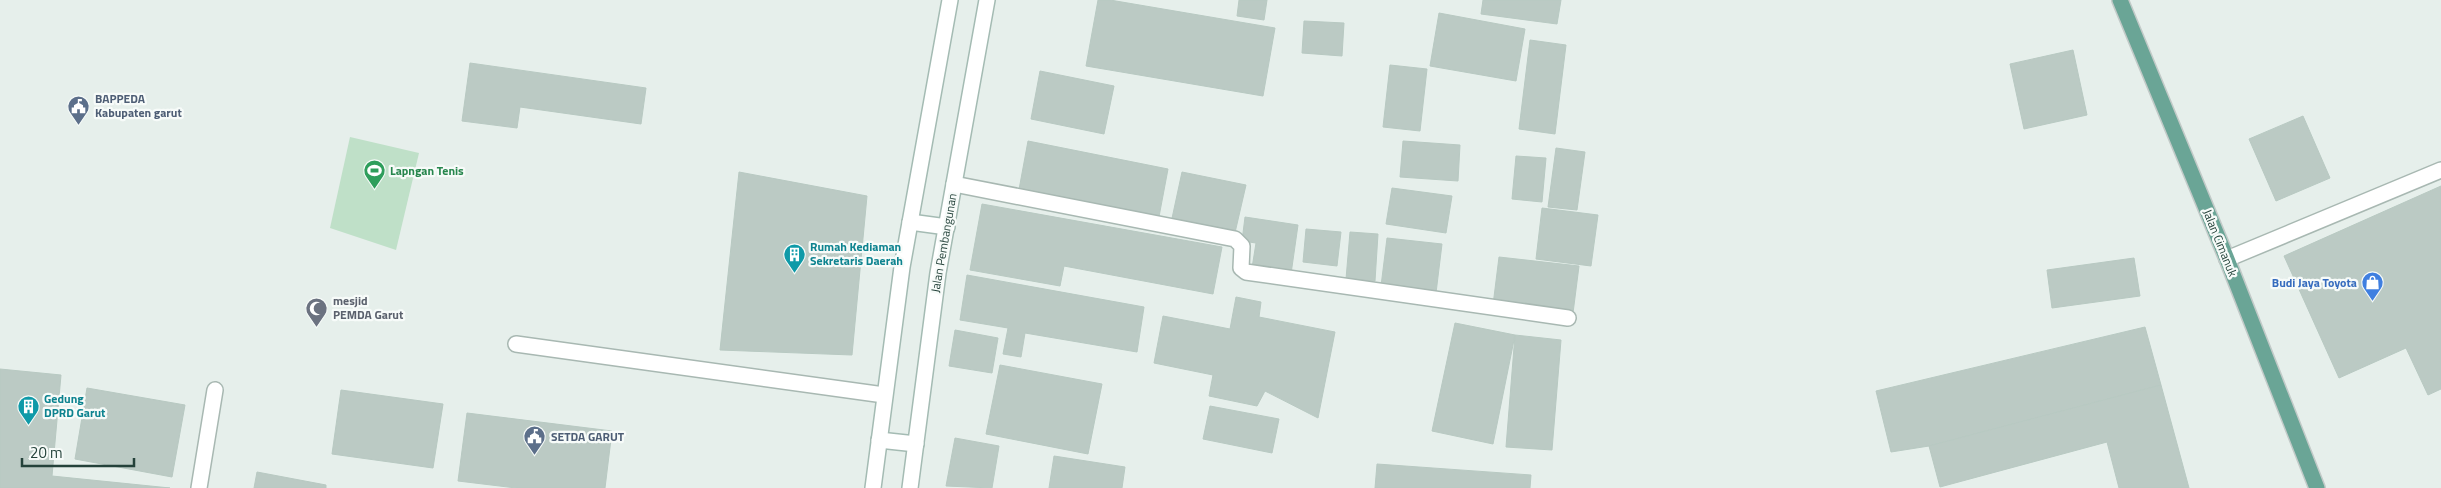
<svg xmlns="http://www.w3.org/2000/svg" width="2441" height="488" font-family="'Titillium Web',sans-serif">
	<rect width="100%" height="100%" fill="#e6efeb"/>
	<polygon fill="#bfe0c8" points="350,137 419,153 396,250 330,228"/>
	<g fill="#bbcac4" stroke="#b8c9c2">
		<polygon points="1098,0 1110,0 1275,28 1263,96 1086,66"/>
		<polygon points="1239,0 1267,0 1264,20 1237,16"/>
		<polygon points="1483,0 1561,0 1557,24 1481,14"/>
		<polygon points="1439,13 1525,29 1516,81 1430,66"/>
		<polygon points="1304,21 1344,23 1342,56 1302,53"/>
		<polygon points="1530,40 1566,45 1555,134 1519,129"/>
		<polygon points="2073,50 2087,115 2024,129 2010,64"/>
		<polygon points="470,63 646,88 641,124 520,107 517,128 462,121"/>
		<polygon points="1390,65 1427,69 1420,131 1383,127"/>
		<polygon points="1040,71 1114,86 1104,134 1031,119"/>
		<polygon points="2303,116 2330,178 2276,201 2249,139"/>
		<polygon points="1028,141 1168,169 1158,222 1018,195"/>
		<polygon points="1403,141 1460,145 1458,181 1400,177"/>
		<polygon points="1556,148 1585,152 1577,210 1548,207"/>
		<polygon points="1516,156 1546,158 1542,202 1512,199"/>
		<polygon points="739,172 867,196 852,355 720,350"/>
		<polygon points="1182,172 1246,185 1234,237 1171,223"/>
		<polygon points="2441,186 2441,389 2428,395 2406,348 2339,378 2284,256"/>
		<polygon points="1392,188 1452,196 1446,233 1386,224"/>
		<polygon points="982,204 1222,247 1213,294 1064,266 1060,286 970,270"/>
		<polygon points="1542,208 1598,215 1591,266 1536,259"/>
		<polygon points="1245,217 1298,225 1291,274 1252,268 1256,243 1242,241"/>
		<polygon points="1306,229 1341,232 1337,266 1303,262"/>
		<polygon points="1350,232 1378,234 1375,281 1346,279"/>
		<polygon points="1387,238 1442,244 1436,293 1381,286"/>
		<polygon points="1499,257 1579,266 1573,313 1493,305"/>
		<polygon points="2134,258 2140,296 2052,308 2047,270"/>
		<polygon points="967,275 1144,307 1137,352 1025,333 1021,357 1003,354 1008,328 960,320"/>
		<polygon points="1236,297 1261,302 1259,317 1335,332 1318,418 1265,391 1257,406 1209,396 1213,375 1154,363 1163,316 1230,329"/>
		<polygon points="1455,323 1515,335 1493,444 1432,431"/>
		<polygon points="2145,327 2161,385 1929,446 1891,452 1876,391"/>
		<polygon points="955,330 998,338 992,373 949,366"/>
		<polygon points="1515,335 1561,340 1552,450 1506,447"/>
		<polygon points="1000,365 1102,384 1088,454 986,434"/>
		<polygon points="0,369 61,375 52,476 170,488 0,488"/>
		<polygon points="2161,385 2189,488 2119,488 2107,442 1940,487 1929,446"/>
		<polygon points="87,388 185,405 172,477 75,459"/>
		<polygon points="341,390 443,404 433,468 332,454"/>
		<polygon points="1210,406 1279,419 1272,453 1203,439"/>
		<polygon points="467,413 612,431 605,488 516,488 458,481"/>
		<polygon points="955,438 999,446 992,488 946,486"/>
		<polygon points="1054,456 1125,467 1122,488 1049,488"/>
		<polygon points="1377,464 1531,475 1530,488 1375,488"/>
		<polygon points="257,472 326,485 326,488 254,488"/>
	</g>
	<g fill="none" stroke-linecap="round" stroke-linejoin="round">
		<defs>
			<polyline id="service" points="516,344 884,395"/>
			<g id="minor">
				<polyline points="954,184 1235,239 1242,246 1241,268 1246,272 1568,318"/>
				<polyline points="2227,259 2441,170"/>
				<polyline points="199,488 215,390"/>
			</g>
			<g id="secondary">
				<polyline points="910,222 947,227"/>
				<polyline points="879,440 916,444"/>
				<polyline points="873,488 902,267 950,0"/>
				<polyline points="910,488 938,273 987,0"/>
			</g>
			<polyline id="primary" points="2120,0 2227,259 2317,488"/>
		</defs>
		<use href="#service" stroke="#a8b8b2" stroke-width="18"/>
		<use href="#minor" stroke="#a8b8b2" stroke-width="18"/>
		<use href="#secondary" stroke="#a4bbb3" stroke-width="18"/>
		<use href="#primary" stroke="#c2cac8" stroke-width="18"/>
		<use href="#service" stroke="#fff" stroke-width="15"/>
		<use href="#minor" stroke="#fff" stroke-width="15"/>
		<use href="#secondary" stroke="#fff" stroke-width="15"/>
		<use href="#primary" stroke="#6aa596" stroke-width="15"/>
	</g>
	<defs>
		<symbol id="civic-pin" viewBox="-11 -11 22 30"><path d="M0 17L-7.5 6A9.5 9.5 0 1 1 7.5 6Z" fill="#5c6f8a" stroke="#f7fbf9"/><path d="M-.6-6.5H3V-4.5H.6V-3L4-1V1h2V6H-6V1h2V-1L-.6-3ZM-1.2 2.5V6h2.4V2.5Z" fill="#fff"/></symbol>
		<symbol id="stadium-pin" viewBox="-11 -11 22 30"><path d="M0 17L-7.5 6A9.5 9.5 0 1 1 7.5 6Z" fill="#2e9e5b" stroke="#f7fbf9"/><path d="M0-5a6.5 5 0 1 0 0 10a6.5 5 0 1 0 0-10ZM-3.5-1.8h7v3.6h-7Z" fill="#fff"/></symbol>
		<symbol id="building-pin" viewBox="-11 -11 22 30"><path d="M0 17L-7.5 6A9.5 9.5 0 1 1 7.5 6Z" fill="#0f9aa8" stroke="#f7fbf9"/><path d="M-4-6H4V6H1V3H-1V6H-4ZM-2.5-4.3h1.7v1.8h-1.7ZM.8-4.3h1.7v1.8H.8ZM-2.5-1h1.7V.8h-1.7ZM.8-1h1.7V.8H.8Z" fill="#fff"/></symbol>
		<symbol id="shop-pin" viewBox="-11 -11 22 30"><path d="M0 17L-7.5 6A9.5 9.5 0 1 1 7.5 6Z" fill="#3f7fe0" stroke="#f7fbf9"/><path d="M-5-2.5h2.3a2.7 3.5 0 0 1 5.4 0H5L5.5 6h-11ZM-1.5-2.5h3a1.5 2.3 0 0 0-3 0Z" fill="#fff"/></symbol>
		<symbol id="mosque-pin" viewBox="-11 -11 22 30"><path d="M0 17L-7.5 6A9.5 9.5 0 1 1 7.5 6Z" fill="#6b7280" stroke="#f7fbf9"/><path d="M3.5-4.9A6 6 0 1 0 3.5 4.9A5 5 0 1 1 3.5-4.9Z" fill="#fff"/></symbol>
	</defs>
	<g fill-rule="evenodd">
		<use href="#civic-pin" x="66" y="94" width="25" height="34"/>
		<use href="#stadium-pin" x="362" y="158" width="25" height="34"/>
		<use href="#building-pin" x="782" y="242" width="25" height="34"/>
		<use href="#shop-pin" x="2360" y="270" width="25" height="34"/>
		<use href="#mosque-pin" x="304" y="296" width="25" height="34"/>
		<use href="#building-pin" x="16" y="394" width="25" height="34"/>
		<use href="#civic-pin" x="522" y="424" width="25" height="34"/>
	</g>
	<g text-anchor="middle" stroke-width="4.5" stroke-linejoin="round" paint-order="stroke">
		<g font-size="12" font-weight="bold" fill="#4e5e75" stroke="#f7fbf9" text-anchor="start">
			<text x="95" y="103">BAPPEDA<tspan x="95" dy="14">Kabupaten garut</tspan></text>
			<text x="551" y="441">SETDA GARUT</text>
		</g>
		<g font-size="12" font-weight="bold" fill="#27864d" stroke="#f7fbf9" text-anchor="start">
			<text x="390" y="175">Lapngan Tenis</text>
		</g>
		<g font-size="12" fill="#24423a" stroke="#f7fbf9">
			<text transform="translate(944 243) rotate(-80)" y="4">Jalan Pembangunan</text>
			<text transform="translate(2220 243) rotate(68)" y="4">Jalan Cimanuk</text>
		</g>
		<g font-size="12" font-weight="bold" fill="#0d838f" stroke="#f7fbf9" text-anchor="start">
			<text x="810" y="251">Rumah Kediaman<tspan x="810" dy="14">Sekretaris Daerah</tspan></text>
			<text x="44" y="403">Gedung<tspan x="44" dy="14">DPRD Garut</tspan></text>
		</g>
		<g font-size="12" font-weight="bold" fill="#366cbe" stroke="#f7fbf9" text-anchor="end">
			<text x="2357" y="287">Budi Jaya Toyota</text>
		</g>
		<g font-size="12" font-weight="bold" fill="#5b616d" stroke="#f7fbf9" text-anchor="start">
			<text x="333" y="305">mesjid<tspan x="333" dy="14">PEMDA Garut</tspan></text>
		</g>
	</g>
	<path d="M22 458v8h112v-8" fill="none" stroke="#24423a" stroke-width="2.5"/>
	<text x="30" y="458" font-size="15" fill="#24423a" stroke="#f7fbf9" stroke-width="4" paint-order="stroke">20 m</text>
</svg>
